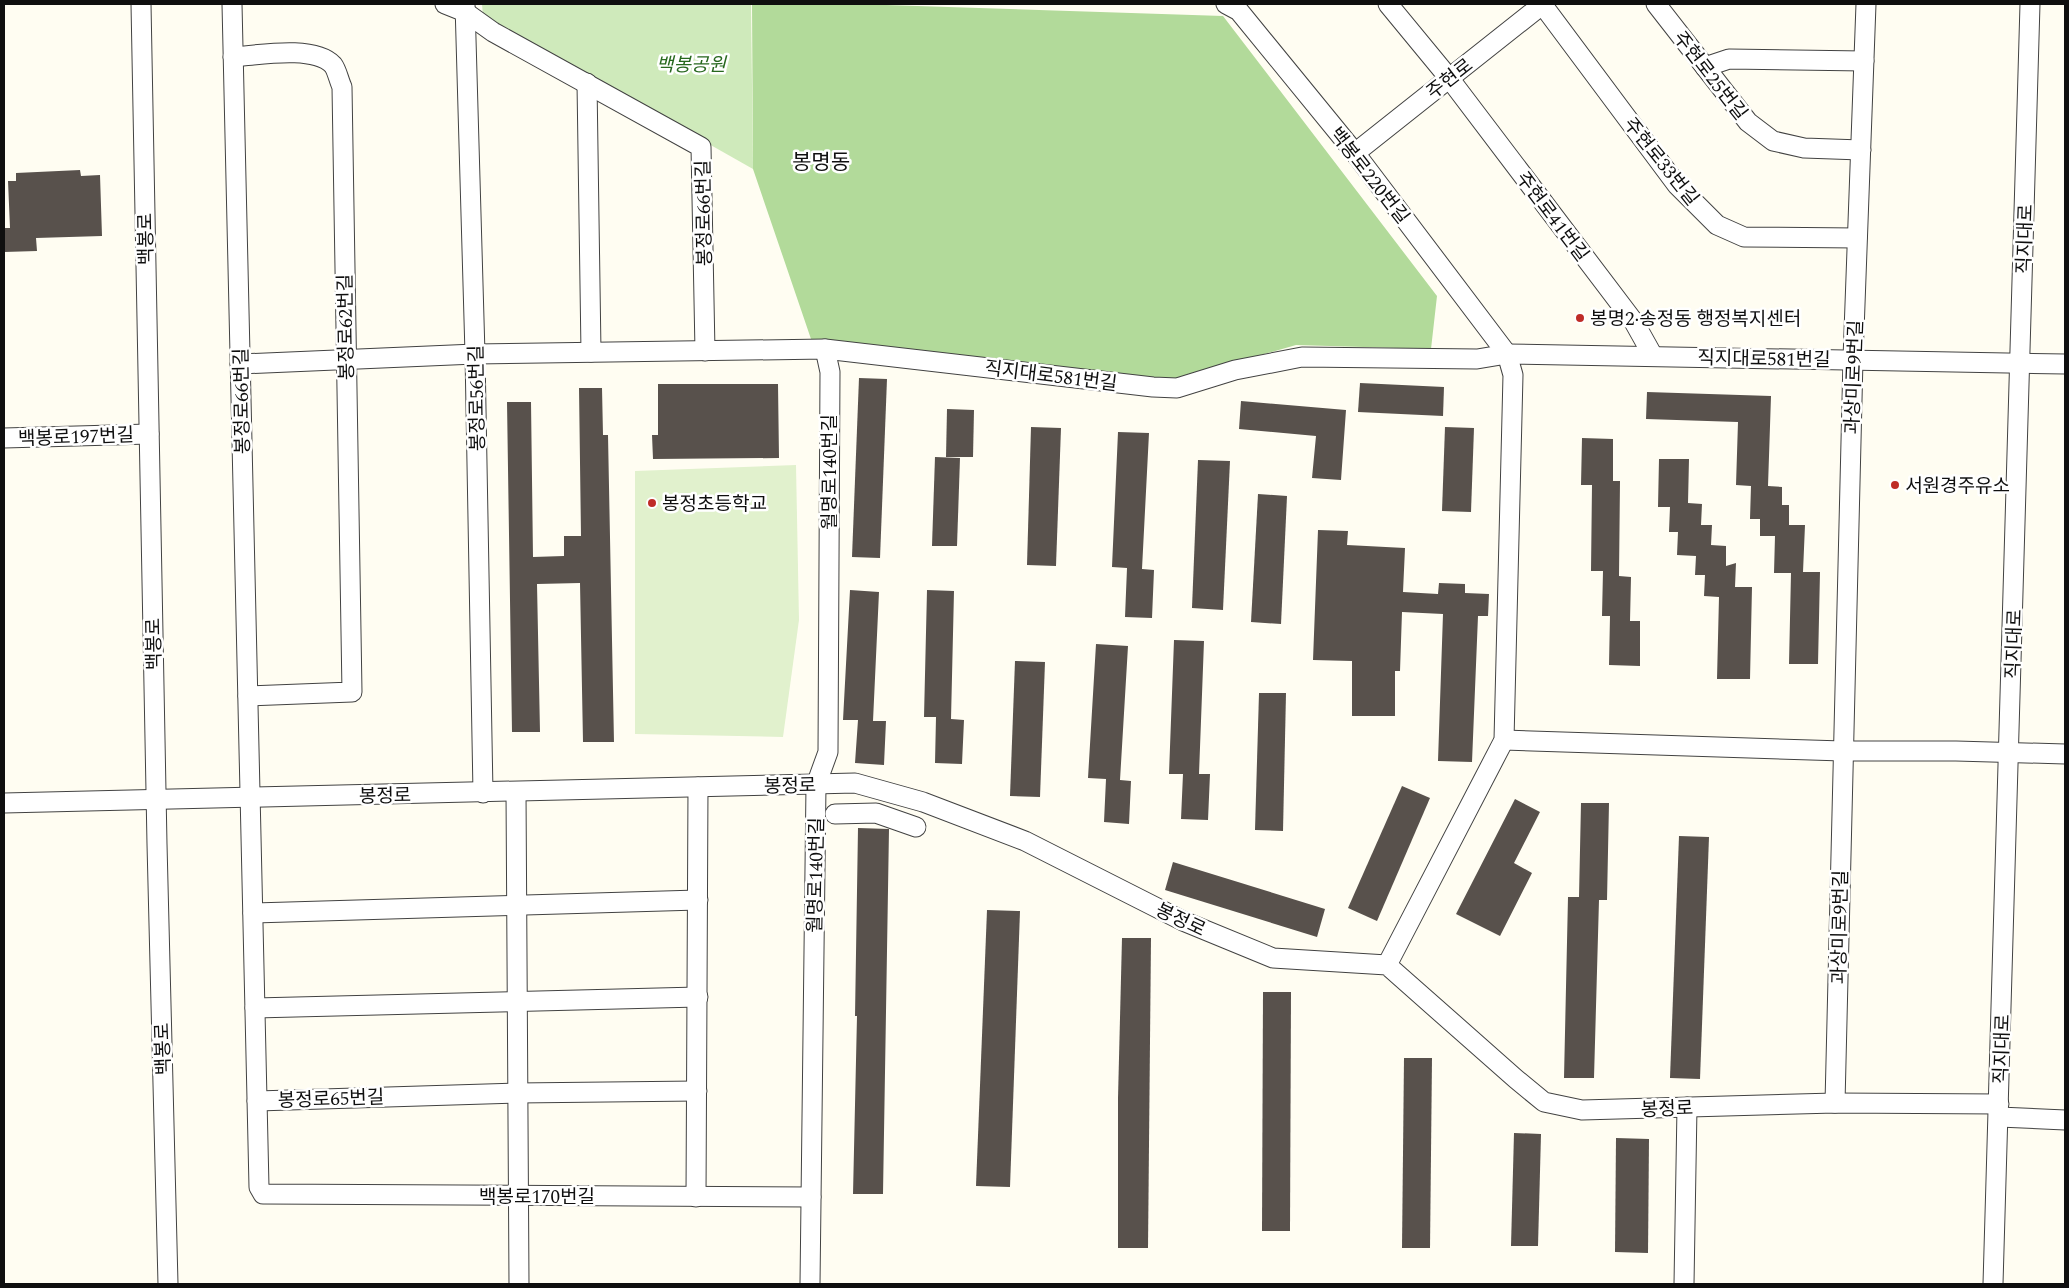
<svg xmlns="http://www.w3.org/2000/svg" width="2069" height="1288" font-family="Spectral,'Noto Sans KR',serif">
	<rect width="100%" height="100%" fill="#fffdf2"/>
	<polygon fill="#cfeabb" points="482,4 751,4 753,169 483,16"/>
	<polygon fill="#b2da9a" points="752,4 855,4 1223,16 1437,296 1431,349 1296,345 1173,380 811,339 753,169"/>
	<polygon fill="#e1f1cd" points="796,465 799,620 783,737 635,734 635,471"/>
	<g fill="#58514c">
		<polygon points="80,170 81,176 100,175 102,236 36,238 37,251 4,252 4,228 10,228 8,181 16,181 16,173"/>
		<polygon points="859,378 887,379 880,558 852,557"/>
		<polygon points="1360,383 1444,387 1443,416 1358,412"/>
		<polygon points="658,384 778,384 779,458 653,459 652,435 658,435"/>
		<polygon points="579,388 602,388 603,435 608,435 614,742 583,742 580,583 537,584 540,732 512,732 507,402 531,402 533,557 564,556 564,536 581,536"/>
		<polygon points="1647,392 1771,396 1768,486 1782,487 1782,505 1789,505 1789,525 1805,525 1803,572 1820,572 1818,664 1789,664 1791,573 1774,573 1775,536 1760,536 1760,519 1750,519 1751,486 1736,485 1738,422 1646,419"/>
		<polygon points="1241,401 1346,410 1341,480 1312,478 1316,436 1239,429"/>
		<polygon points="947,409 974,410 973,457 946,457"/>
		<polygon points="1031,427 1061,428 1056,566 1027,565"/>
		<polygon points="1445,427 1474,428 1471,512 1442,511"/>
		<polygon points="1118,432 1149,433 1142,569 1154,570 1152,618 1125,617 1127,568 1112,567"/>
		<polygon points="1582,438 1613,439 1613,481 1620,481 1619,576 1631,577 1630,621 1640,621 1640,666 1609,665 1610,616 1602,616 1603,571 1591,571 1592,485 1581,485"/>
		<polygon points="935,457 960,458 957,546 932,546"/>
		<polygon points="1659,459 1689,459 1688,503 1702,504 1701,525 1712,525 1711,545 1726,546 1726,566 1736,563 1735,587 1752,587 1750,679 1717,679 1719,597 1704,596 1705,575 1695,575 1696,556 1677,555 1678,532 1669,532 1670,507 1658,507"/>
		<polygon points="1198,460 1230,461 1223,610 1192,608"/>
		<polygon points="1258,494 1287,496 1281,624 1251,622"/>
		<polygon points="1318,530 1348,531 1347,545 1405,548 1403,592 1438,594 1439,583 1465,584 1465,593 1489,594 1488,616 1478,616 1472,762 1438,761 1443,614 1402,612 1400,671 1395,671 1395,716 1352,716 1352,661 1313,660"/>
		<polygon points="850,590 879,592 873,721 886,721 884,765 855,763 858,720 843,720"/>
		<polygon points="927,590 954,591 951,719 964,720 962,764 935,763 936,717 924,717"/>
		<polygon points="1174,640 1204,641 1199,774 1210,774 1208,820 1181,819 1183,774 1169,774"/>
		<polygon points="1096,644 1128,646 1120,780 1131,781 1129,824 1104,822 1106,779 1088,778"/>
		<polygon points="1015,661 1045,662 1040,797 1010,796"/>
		<polygon points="1259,693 1286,693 1283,831 1255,830"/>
		<polygon points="1402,786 1430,798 1377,921 1348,908"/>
		<polygon points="1515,799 1540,812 1514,863 1532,873 1500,936 1456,914"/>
		<polygon points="1581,803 1609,803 1607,900 1599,900 1594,1078 1564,1078 1568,897 1579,897"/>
		<polygon points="858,828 889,829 883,1194 853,1194 857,1016 855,1016"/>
		<polygon points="1679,836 1709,837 1700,1079 1670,1078"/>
		<polygon points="1173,862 1325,909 1317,937 1165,890"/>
		<polygon points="987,910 1020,911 1010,1187 976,1186"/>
		<polygon points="1122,938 1151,938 1148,1248 1118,1248 1118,1098"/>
		<polygon points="1263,992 1291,992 1290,1231 1262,1231"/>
		<polygon points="1404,1058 1432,1058 1430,1248 1402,1248"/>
		<polygon points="1514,1133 1541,1134 1538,1246 1511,1246"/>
		<polygon points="1616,1138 1649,1139 1648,1253 1615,1252"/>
	</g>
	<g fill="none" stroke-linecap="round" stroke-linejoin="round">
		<defs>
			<g id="minor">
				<polyline points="141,4 157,844 168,1284"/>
				<polyline points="232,4 259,1187 263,1194 811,1197"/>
				<polyline points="445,4 465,12 493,32 701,147 705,351"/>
				<polyline points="465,4 475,354 483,793"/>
				<polyline points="1226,4 1239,11 1355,153 1507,354 1513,375 1504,740 1387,965"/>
				<polyline points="1388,4 1449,78 1634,322 1653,356"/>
				<polyline points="1542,4 1677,185 1717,225 1744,237 1857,238"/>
				<polyline points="1656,4 1748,122 1773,141 1804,148 1861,150"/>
				<path d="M233,57C259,55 314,45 333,65C337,70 339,81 342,87L352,692L248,696"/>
				<polyline points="1705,67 1729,59 1864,61"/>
				<polyline points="587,83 591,352"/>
				<polyline points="1355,153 1543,4"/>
				<polyline points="240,364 475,354 825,349 1153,387 1177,388 1235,370 1302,357 1477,359 1507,354 2065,364"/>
				<polyline points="4,438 149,434"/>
				<polyline points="1504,740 1843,751 1956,751 2065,754"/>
				<polyline points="516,792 519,1284"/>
				<polyline points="4,803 855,783 923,802 1025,841 1183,921 1273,958 1387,965 1516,1079 1544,1102 1582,1110 1835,1103 1999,1104"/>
				<polyline points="835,814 876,813 916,827"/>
				<polyline points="253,913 698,900"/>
				<polyline points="255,1008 698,997"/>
				<polyline points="257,1101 517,1093 697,1091"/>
				<polyline points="1835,1103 1853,359 1866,4"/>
				<polyline points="1999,1117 2065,1120"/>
				<polyline points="696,1197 698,787"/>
				<polyline points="810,1284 816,785 828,752 830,372 825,349"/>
				<polyline points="1684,1284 1687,1107"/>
				<polyline points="1993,1284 2030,4"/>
			</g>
		</defs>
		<use href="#minor" stroke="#424242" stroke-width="21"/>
		<use href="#minor" stroke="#fff" stroke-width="19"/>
	</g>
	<g fill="#bf2c27" stroke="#fff" stroke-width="2">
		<circle cx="1580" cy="318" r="5"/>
		<circle cx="1895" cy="485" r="5"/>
		<circle cx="652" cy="503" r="5"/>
	</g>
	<g text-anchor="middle" stroke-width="5" stroke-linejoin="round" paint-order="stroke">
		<g font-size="19" font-style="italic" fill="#28681f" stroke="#fff">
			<text x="691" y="71">백봉공원</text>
		</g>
		<g font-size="19" fill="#0f0f0f" stroke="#fff">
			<text transform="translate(1711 75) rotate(52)" y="7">주현로25번길</text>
			<text transform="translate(1449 78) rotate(-38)" y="7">주현로</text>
			<text transform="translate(1662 161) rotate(51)" y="7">주현로33번길</text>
			<text transform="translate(1370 175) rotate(52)" y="7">백봉로220번길</text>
			<text transform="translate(703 213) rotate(-91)" y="7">봉정로66번길</text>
			<text transform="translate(1553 216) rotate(53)" y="7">주현로41번길</text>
			<text transform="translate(145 239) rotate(-91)" y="7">백봉로</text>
			<text transform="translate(2024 239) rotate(-88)" y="7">직지대로</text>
			<text transform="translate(345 327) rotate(-91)" y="7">봉정로62번길</text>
			<text transform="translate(1764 358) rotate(1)" y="7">직지대로581번길</text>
			<text transform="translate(1051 375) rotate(7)" y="7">직지대로581번길</text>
			<text transform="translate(1853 377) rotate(-88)" y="7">과상미로9번길</text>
			<text transform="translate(476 398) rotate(-91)" y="7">봉정로56번길</text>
			<text transform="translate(241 401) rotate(-91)" y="7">봉정로66번길</text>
			<text transform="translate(76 436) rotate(-2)" y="7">백봉로197번길</text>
			<text transform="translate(829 472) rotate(-90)" y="7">월명로140번길</text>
			<text transform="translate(153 644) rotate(-91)" y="7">백봉로</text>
			<text transform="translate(2013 644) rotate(-88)" y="7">직지대로</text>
			<text transform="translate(790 785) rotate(-1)" y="7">봉정로</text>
			<text transform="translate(385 795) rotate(-1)" y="7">봉정로</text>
			<text transform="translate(815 875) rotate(-89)" y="7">월명로140번길</text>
			<text transform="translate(1181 919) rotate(25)" y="7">봉정로</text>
			<text transform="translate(1839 927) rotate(-89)" y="7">과상미로9번길</text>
			<text transform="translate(162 1049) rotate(-92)" y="7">백봉로</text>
			<text transform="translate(2001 1049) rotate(-88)" y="7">직지대로</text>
			<text transform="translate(331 1098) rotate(-2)" y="7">봉정로65번길</text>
			<text transform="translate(1667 1108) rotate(-2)" y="7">봉정로</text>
			<text x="537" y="1203">백봉로170번길</text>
		</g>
		<g font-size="19" fill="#0f0f0f" stroke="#fff" text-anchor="start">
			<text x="1590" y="325">봉명2·송정동 행정복지센터</text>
			<text x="1905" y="492">서원경주유소</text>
			<text x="662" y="510">봉정초등학교</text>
		</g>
		<g font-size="21" fill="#0f0f0f" stroke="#fff">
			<text x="821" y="169">봉명동</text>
		</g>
	</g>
	<rect width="2069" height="1288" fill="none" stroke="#0f0f0f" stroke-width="10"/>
</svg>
